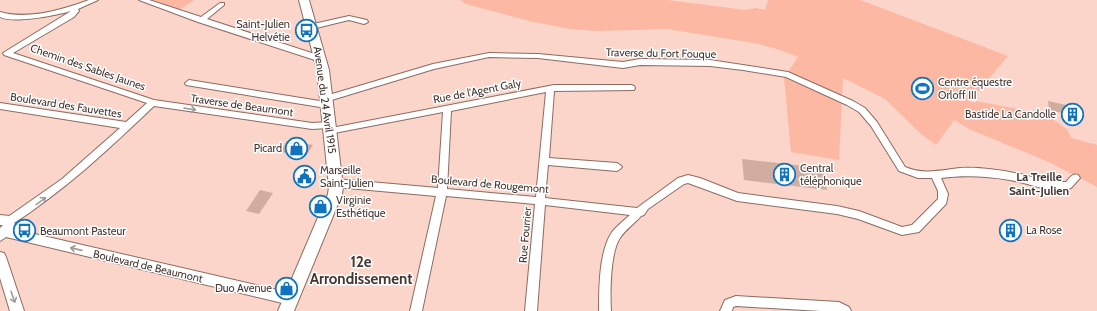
<svg xmlns="http://www.w3.org/2000/svg" width="1097" height="311" font-family="Cabin,sans-serif">
	<rect width="100%" height="100%" fill="#fbd5c9"/>
	<g fill="#fcb8a2">
		<polygon points="149,0 194,0 179,10"/>
		<polygon points="460,0 667,0 746,10 755,8 765,10 768,0 860,0 1008,56 970,101 975,103 976,101 1045,114 1067,129 1071,138 1097,145 1097,187 1049,162 969,129 954,120 936,145 921,134 885,99 843,78 839,160 791,152 784,78 798,57 774,48 754,43 667,29 596,31 570,29 529,21 466,4"/>
	</g>
	<g fill="#d1ada1">
		<polygon points="1048,101 1080,108 1082,121 1069,117 1063,115 1062,113 1049,110"/>
		<polygon points="287,141 313,145 306,156 280,152"/>
		<polygon points="742,159 823,168 827,190 744,180"/>
		<polygon points="260,190 273,193 259,214 246,211"/>
		<polygon points="1012,223 1022,233 1009,237 999,227"/>
	</g>
	<g fill="none" stroke-linecap="round" stroke-linejoin="round">
		<defs>
			<g id="minor">
				<path d="M89,0H98L78,9L79,11L74,17L13,53L154,100L312,123L328,122L332,125L328,128L312,129L154,106C109,149 64,191 11,225L8,226L5,225L3,222L5,219L62,179L120,128L0,109V103L126,122L147,103L4,55L3,53L71,11C57,15 13,24 0,17V12C27,20 62,10 89,0Z"/>
				<polygon points="139,0 149,0 201,17 220,3 224,3 224,5 207,19 324,57 325,59 321,62 318,61 198,22"/>
				<polygon points="349,16 367,20 368,22 364,24 349,20 312,29 308,27 309,25"/>
				<path d="M489,53L538,54L623,62L640,59L710,60L788,72L853,101L865,108L877,122L905,167C923,175 942,170 960,168C983,167 1007,171 1028,176C1038,178 1048,181 1059,182H1066C1070,178 1072,173 1078,175L1080,178L1071,188C1052,194 1029,183 1010,180C986,176 964,175 941,178L948,194L946,204L919,232L902,235L858,219L837,214L737,201L688,183L684,184L648,209L644,215L641,216C635,223 625,230 620,238C610,253 610,293 611,311H599C599,289 599,251 612,232C617,226 624,220 630,215L545,205L537,311H525L535,204L446,196L422,311H410L436,196L336,187L333,186L331,183L333,180L336,179L438,188L443,112L329,134L326,133L325,131L326,129L554,85H631L634,86L635,88L634,90L554,91L549,158L617,163L620,165L622,167L620,169L617,171L548,165L545,198L637,208L678,178L688,175L700,178L738,193L837,206L859,211L902,227L912,225L938,199V191L932,178H918L899,171L871,126L859,112L847,105L786,77L743,70L710,66L640,65L623,68L538,58L489,57L434,69L325,102L321,99L322,97L433,64ZM546,92L536,197L447,189L451,111Z"/>
				<polygon points="189,80 326,102 330,105 326,108 186,85 185,83"/>
				<polygon points="736,296 839,302 849,307 851,311 821,311 736,306 733,307 732,311 720,311 725,300"/>
			</g>
			<g id="tertiary">
				<polygon points="0,215 10,216 15,224 13,229 291,293 296,295 298,299 296,303 291,305 6,237 0,241 0,228 3,225 0,225"/>
				<polygon points="0,252 4,253 6,257 24,311 10,311 0,278"/>
			</g>
			<polygon id="secondary" points="299,0 309,0 329,70 343,187 342,194 294,311 278,311 328,194 329,187 317,70"/>
		</defs>
		<use href="#minor" stroke="#8d6b61" stroke-width="2"/>
		<use href="#tertiary" stroke="#8d6b61" stroke-width="2"/>
		<use href="#secondary" stroke="#8d6b61" stroke-width="2"/>
		<use href="#minor" fill="#fff" fill-rule="evenodd"/>
		<use href="#tertiary" fill="#fff" fill-rule="evenodd"/>
		<use href="#secondary" fill="#fff" fill-rule="evenodd"/>
	</g>
	<defs><path id="oneway-shaft" d="M-6 0H5M1.5-3L5.5 0L1.5 3" fill="none" stroke-width="1.6" stroke-linecap="round" stroke-linejoin="round"/></defs>
	<g stroke="#a29a98">
		<use href="#oneway-shaft" transform="translate(190 109) rotate(8)"/>
		<use href="#oneway-shaft" transform="translate(41 201) rotate(-36)"/>
		<use href="#oneway-shaft" transform="translate(76 249) rotate(-167)"/>
		<use href="#oneway-shaft" transform="translate(13 297) rotate(71)"/>
	</g>
	<defs>
		<symbol id="bus-ring" viewBox="-11 -11 22 22"><circle r="9.5" fill="#fff" stroke="#1173bf" stroke-width="1.5"/><path d="M-5-6H5V4H4V6H2V4H-2V6H-4V4H-5ZM-3.5-4V0h7V-4ZM-3.5 1.2v1.5H-2V1.2ZM2 1.2v1.5H3.5V1.2Z" fill="#1173bf"/></symbol>
		<symbol id="stadium-ring" viewBox="-11 -11 22 22"><circle r="9.5" fill="#fff" stroke="#1173bf" stroke-width="1.5"/><path d="M0-5a6.5 5 0 1 0 0 10a6.5 5 0 1 0 0-10ZM-3.5-1.8h7v3.6h-7Z" fill="#1173bf"/></symbol>
		<symbol id="building-ring" viewBox="-11 -11 22 22"><circle r="9.5" fill="#fff" stroke="#1173bf" stroke-width="1.5"/><path d="M-4-6H4V6H1V3H-1V6H-4ZM-2.5-4.3h1.7v1.8h-1.7ZM.8-4.3h1.7v1.8H.8ZM-2.5-1h1.7V.8h-1.7ZM.8-1h1.7V.8H.8Z" fill="#1173bf"/></symbol>
		<symbol id="shop-ring" viewBox="-11 -11 22 22"><circle r="9.5" fill="#fff" stroke="#1173bf" stroke-width="1.5"/><path d="M-5-2.5h2.3a2.7 3.5 0 0 1 5.4 0H5L5.5 6h-11ZM-1.5-2.5h3a1.5 2.3 0 0 0-3 0Z" fill="#1173bf"/></symbol>
		<symbol id="civic-ring" viewBox="-11 -11 22 22"><circle r="9.5" fill="#fff" stroke="#1173bf" stroke-width="1.5"/><path d="M-.6-6.5H3V-4.5H.6V-3L4-1V1h2V6H-6V1h2V-1L-.6-3ZM-1.2 2.5V6h2.4V2.5Z" fill="#1173bf"/></symbol>
	</defs>
	<g fill-rule="evenodd">
		<use href="#bus-ring" x="294" y="18" width="25" height="25"/>
		<use href="#stadium-ring" x="910" y="76" width="25" height="25"/>
		<use href="#building-ring" x="1060" y="102" width="25" height="25"/>
		<use href="#shop-ring" x="284" y="136" width="25" height="25"/>
		<use href="#building-ring" x="772" y="162" width="25" height="25"/>
		<use href="#civic-ring" x="292" y="164" width="25" height="25"/>
		<use href="#shop-ring" x="308" y="194" width="25" height="25"/>
		<use href="#building-ring" x="998" y="218" width="25" height="25"/>
		<use href="#bus-ring" x="12" y="218" width="25" height="25"/>
		<use href="#shop-ring" x="274" y="276" width="25" height="25"/>
	</g>
	<g text-anchor="middle" stroke-width="3" stroke-linejoin="round" paint-order="stroke">
		<g font-size="11" fill="#443631" stroke="#fff" text-anchor="start">
			<text x="290" y="28" text-anchor="end">Saint-Julien<tspan x="290" dy="13">Helvétie</tspan></text>
			<text x="938" y="86">Centre équestre<tspan x="938" dy="13">Orloff III</tspan></text>
			<text x="1056" y="118" text-anchor="end">Bastide La Candolle</text>
			<text x="282" y="152" text-anchor="end">Picard</text>
			<text x="800" y="172">Central<tspan x="800" dy="13">téléphonique</tspan></text>
			<text x="320" y="174">Marseille<tspan x="320" dy="13">Saint-Julien</tspan></text>
			<text x="336" y="204">Virginie<tspan x="336" dy="13">Esthétique</tspan></text>
			<text x="1026" y="234">La Rose</text>
			<text x="40" y="235">Beaumont Pasteur</text>
			<text x="272" y="292" text-anchor="end">Duo Avenue</text>
		</g>
		<g font-size="11" fill="#443631" stroke="#fff">
			<text transform="translate(661 53) rotate(1)" y="4">Traverse du Fort Fouque</text>
			<text transform="translate(88 67) rotate(19)" y="4">Chemin des Sables Jaunes</text>
			<text transform="translate(477 91) rotate(-11)" y="4">Rue de l'Agent Galy</text>
			<text transform="translate(325 100) rotate(82)" y="4">Avenue du 24 Avril 1915</text>
			<text transform="translate(66 105) rotate(9)" y="4">Boulevard des Fauvettes</text>
			<text transform="translate(242 105) rotate(8)" y="4">Traverse de Beaumont</text>
			<text transform="translate(490 184) rotate(5)" y="4">Boulevard de Rougemont</text>
			<text transform="translate(525 235) rotate(-85)" y="4">Rue Fourrier</text>
			<text transform="translate(148 266) rotate(13)" y="4">Boulevard de Beaumont</text>
		</g>
		<g font-size="12" font-weight="bold" fill="#443631" stroke="#fff">
			<text x="1039" y="181">La Treille<tspan x="1039" dy="14">Saint-Julien</tspan></text>
		</g>
		<g font-size="15" font-weight="bold" fill="#443631" stroke="#fff">
			<text x="361" y="267">12e<tspan x="361" dy="17">Arrondissement</tspan></text>
		</g>
	</g>
</svg>
